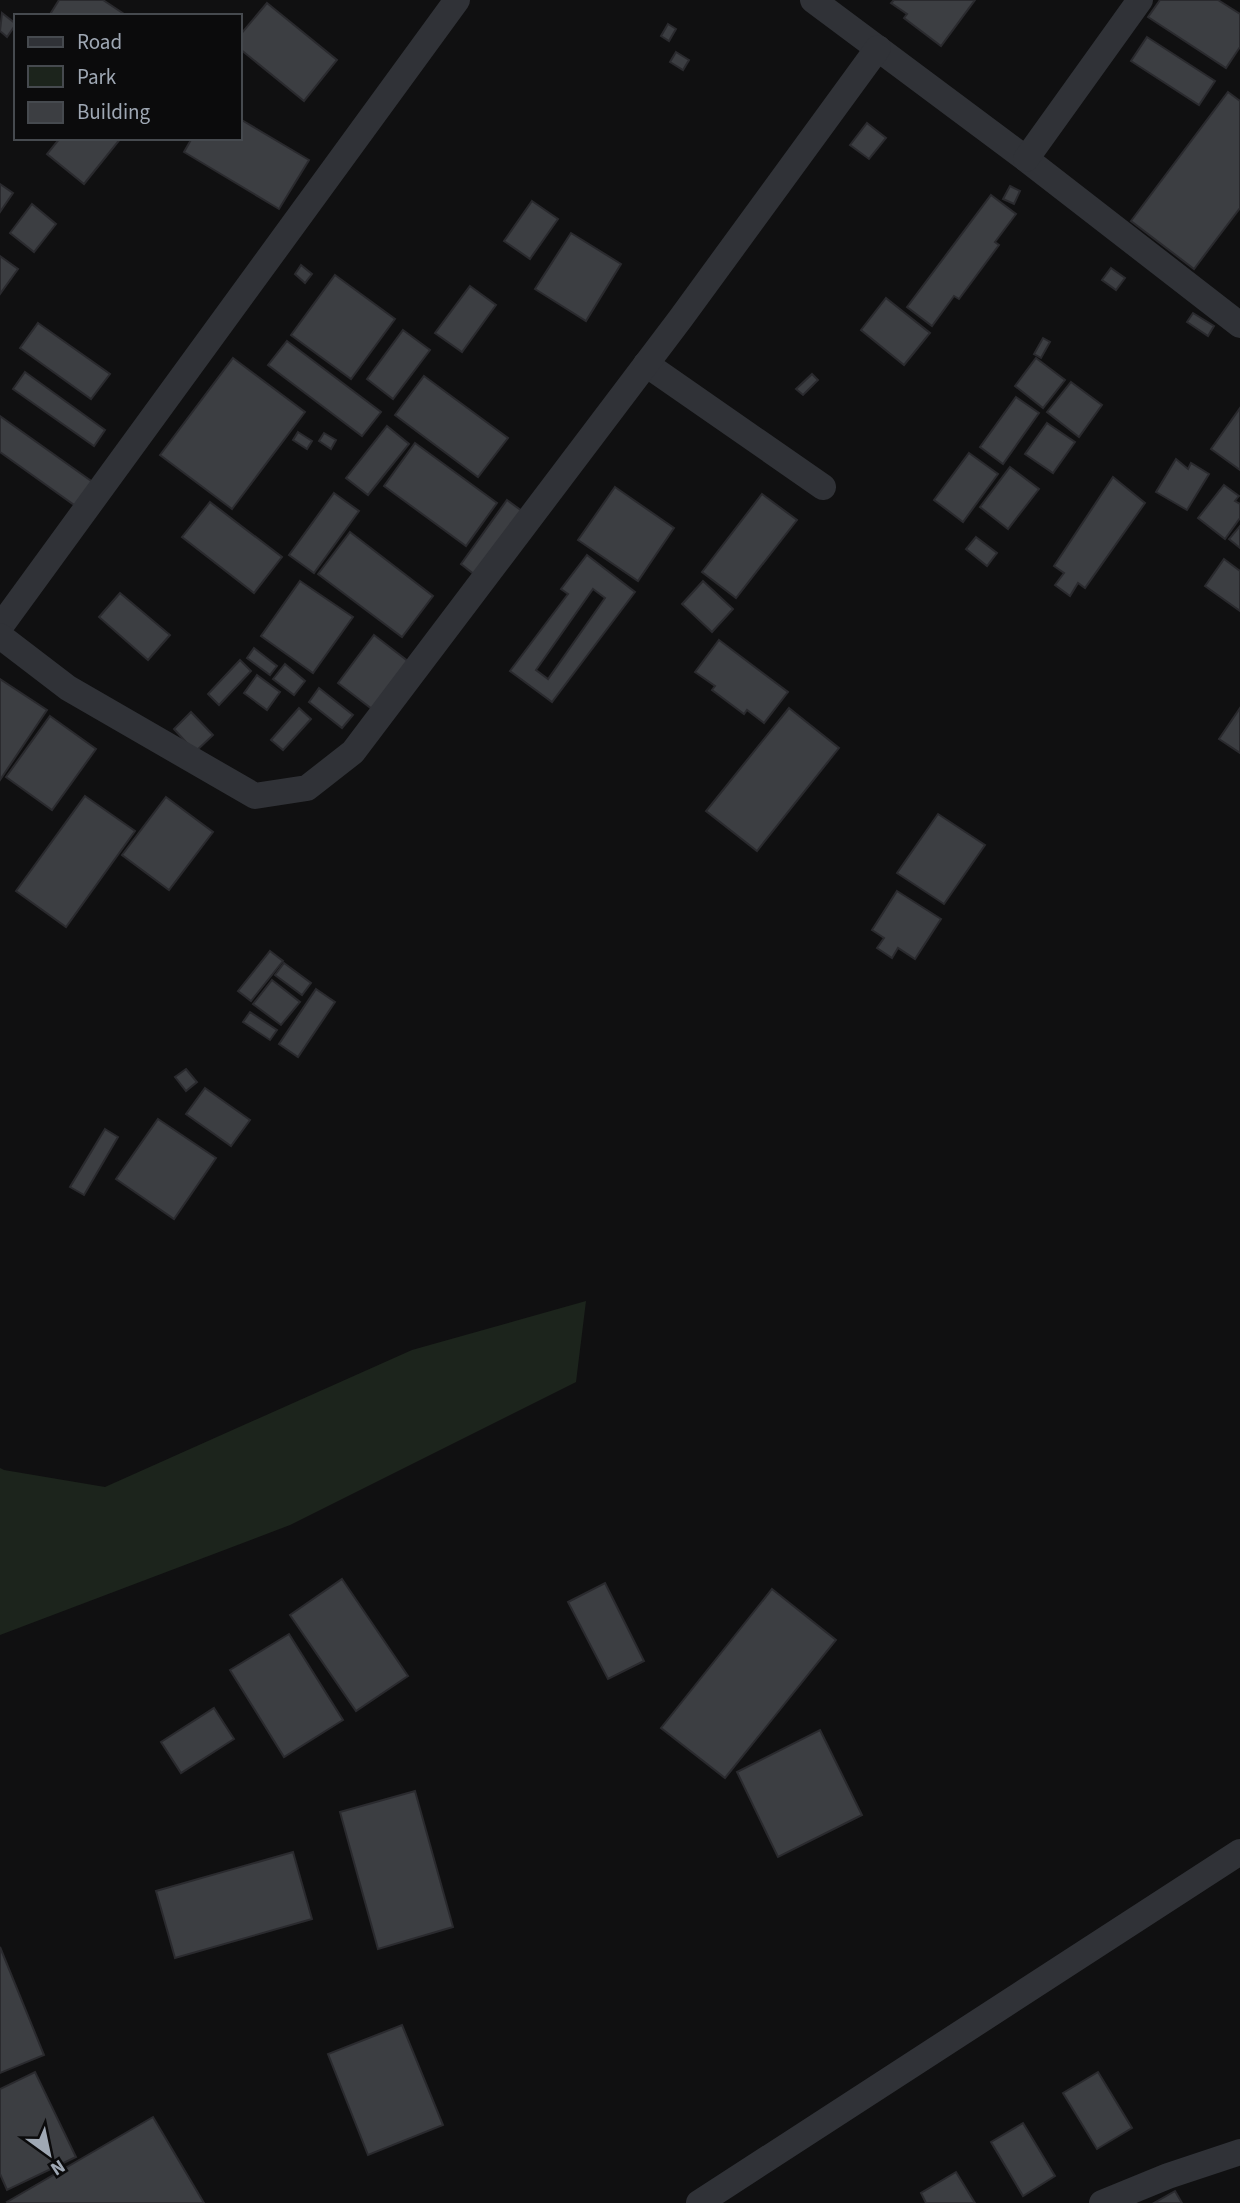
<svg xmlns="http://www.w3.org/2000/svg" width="1240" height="2203" font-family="'Source Sans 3',sans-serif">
	<rect width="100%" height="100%" fill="#101011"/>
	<polygon fill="#1c241c" points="586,1301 576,1382 290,1525 0,1635 0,1468 4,1470 105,1487 412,1350"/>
	<g fill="#3c3e42" stroke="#2a2a2e" stroke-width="2" fill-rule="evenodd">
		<polygon points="59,0 103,0 127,16 49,16"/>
		<polygon points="894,0 975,0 941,46 904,18 907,14 891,3"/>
		<polygon points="1160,0 1218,0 1240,14 1240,47 1226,68 1148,17"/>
		<polygon points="267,3 337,60 304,101 240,49 240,35"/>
		<polygon points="2,13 16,24 7,37 0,31"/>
		<polygon points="668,24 676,29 669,41 661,36"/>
		<polygon points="1147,37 1215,81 1199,105 1131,61"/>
		<polygon points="676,52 689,60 683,70 670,62"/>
		<polygon points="1228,92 1240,101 1240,208 1194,269 1131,221"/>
		<polygon points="240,119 309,160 279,209 184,152 192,138 240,138"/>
		<polygon points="867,123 886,138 869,159 850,145"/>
		<polygon points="60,138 121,138 84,184 47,154"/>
		<polygon points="0,184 13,193 0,212"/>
		<polygon points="1010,186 1020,191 1014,204 1003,199"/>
		<polygon points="991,195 1016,214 995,242 999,245 959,299 954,296 932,326 907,307"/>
		<polygon points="532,201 558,219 530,259 504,241"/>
		<polygon points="32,204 56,224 34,252 10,233"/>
		<polygon points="571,233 621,264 586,321 535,289"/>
		<polygon points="0,256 18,269 0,294"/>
		<polygon points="301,265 312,274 305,283 295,274"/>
		<polygon points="1111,268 1125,278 1116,290 1102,280"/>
		<polygon points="335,275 395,319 351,379 291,335"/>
		<polygon points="470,286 496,305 462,352 435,333"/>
		<polygon points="886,298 930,333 904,365 861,330"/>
		<polygon points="1193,313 1214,326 1208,336 1187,322"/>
		<polygon points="38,323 110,374 91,399 20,348"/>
		<polygon points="403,330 430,350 393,399 367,379"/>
		<polygon points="1043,338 1050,342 1041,358 1034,354"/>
		<polygon points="287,341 381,412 362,436 268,365"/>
		<polygon points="233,358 305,412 232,509 160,455"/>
		<polygon points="1036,358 1065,380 1043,408 1015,386"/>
		<polygon points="25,372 105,430 94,446 13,389"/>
		<polygon points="812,374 818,380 803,395 796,389"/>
		<polygon points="424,376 508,438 478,477 395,415"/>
		<polygon points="1071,382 1102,405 1079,437 1047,412"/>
		<polygon points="1016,397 1039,413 1003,464 980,447"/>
		<polygon points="1240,408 1240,470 1211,449"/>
		<polygon points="0,416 94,483 77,507 0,452"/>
		<polygon points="1047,423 1075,442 1053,473 1025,454"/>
		<polygon points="387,426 409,444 368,495 346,478"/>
		<polygon points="298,432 312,441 307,449 293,440"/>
		<polygon points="324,433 336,440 331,449 319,441"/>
		<polygon points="415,443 497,503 466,546 384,486"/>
		<polygon points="969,453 998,474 963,522 934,500"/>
		<polygon points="1176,459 1188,469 1191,463 1209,474 1187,510 1156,492"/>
		<polygon points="1010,467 1039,489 1008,529 980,507"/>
		<polygon points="1113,477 1145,503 1085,588 1078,583 1070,596 1055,585 1064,573 1054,566"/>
		<polygon points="1224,485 1239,496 1235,501 1240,504 1240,518 1225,539 1198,518"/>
		<polygon points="615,487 674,528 638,581 578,540"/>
		<polygon points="334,493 359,511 314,573 289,555"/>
		<polygon points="762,494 797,520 736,598 702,572"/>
		<polygon points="507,500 522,511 475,575 461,564"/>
		<polygon points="210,502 282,557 254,593 182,537"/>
		<polygon points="1240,526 1240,548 1229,539"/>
		<polygon points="350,532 433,596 402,637 318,574"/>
		<polygon points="976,537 997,553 987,566 966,549"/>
		<path d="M587,555L635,592L552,702L510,671L568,594L561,589ZM593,589L605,598L548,679L536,670Z"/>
		<polygon points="1224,559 1240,571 1240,611 1205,586"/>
		<polygon points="300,581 353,617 313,673 261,636"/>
		<polygon points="703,581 733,609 712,632 682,604"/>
		<polygon points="120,593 170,635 148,660 99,617"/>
		<polygon points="374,635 409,662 372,709 338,683"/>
		<polygon points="719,640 788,692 764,723 747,710 744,714 712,690 715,686 695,672"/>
		<polygon points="254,648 277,666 270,675 247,658"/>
		<polygon points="240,660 251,671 219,705 208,694"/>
		<polygon points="285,664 305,681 294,695 273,679"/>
		<polygon points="257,675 280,692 267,710 244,693"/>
		<polygon points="0,679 47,710 0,780"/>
		<polygon points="319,688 353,715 342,728 309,702"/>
		<polygon points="299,708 311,719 283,750 271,740"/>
		<polygon points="789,708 839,748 757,851 706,811"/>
		<polygon points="1240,708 1240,753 1219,739"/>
		<polygon points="191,712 213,735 195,752 174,729"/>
		<polygon points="50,716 96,749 52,810 6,777"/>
		<polygon points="85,796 135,831 66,927 16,891"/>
		<polygon points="166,797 213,832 169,890 122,855"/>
		<polygon points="938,814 985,845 944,904 897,873"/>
		<polygon points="897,891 941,919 915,959 898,948 892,958 877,948 884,938 872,930"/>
		<polygon points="270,951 283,961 251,1001 238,991"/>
		<polygon points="284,963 311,983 302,995 275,975"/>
		<polygon points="272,980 300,1002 281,1025 253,1004"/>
		<polygon points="316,989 335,1002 298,1057 279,1044"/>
		<polygon points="250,1012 277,1030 270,1040 243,1022"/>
		<polygon points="186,1069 197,1082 186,1091 175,1077"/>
		<polygon points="205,1088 250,1120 231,1146 186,1114"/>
		<polygon points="158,1119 216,1158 174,1219 116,1179"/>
		<polygon points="105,1129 118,1137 84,1195 70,1187"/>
		<polygon points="342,1579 408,1676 356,1711 290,1615"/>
		<polygon points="605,1583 644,1661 608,1679 568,1602"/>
		<polygon points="772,1589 836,1640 725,1778 661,1728"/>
		<polygon points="289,1634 343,1720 284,1757 230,1670"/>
		<polygon points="214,1708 234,1739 181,1773 161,1742"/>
		<polygon points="820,1730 862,1815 778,1857 737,1772"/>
		<polygon points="415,1791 453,1927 378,1949 340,1812"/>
		<polygon points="293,1852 312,1919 175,1958 156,1891"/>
		<polygon points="0,1947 44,2055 0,2073"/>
		<polygon points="402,2025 443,2125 368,2155 328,2054"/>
		<polygon points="35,2072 76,2157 7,2190 0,2174 0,2089"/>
		<polygon points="1098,2072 1132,2128 1097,2149 1063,2093"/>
		<polygon points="153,2117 204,2203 8,2203 7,2202"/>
		<polygon points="1023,2123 1055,2176 1023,2196 991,2142"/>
		<polygon points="956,2172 975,2203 926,2203 921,2193"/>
		<polygon points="1175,2191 1182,2203 1154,2203"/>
	</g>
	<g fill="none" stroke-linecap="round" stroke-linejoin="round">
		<g stroke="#303237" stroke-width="26">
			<polyline points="813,0 1026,159 1240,325"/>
			<polyline points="1026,159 1140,0"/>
			<polyline points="646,364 823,487"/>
			<polyline points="0,627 457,0"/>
			<polyline points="0,636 68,688 255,796 307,788 353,752 681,318 878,48"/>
			<polyline points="699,2203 1240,1852"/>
			<polyline points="1102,2203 1168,2176 1240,2152"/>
		</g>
	</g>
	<rect x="14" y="14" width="228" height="126" fill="#0b0b0c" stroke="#464a4f" stroke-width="2"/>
	<rect x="28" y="37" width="35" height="10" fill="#303237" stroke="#464a4f" stroke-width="2"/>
	<text x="77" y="49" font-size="21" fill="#9fa8b4">Road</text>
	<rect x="28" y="66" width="35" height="21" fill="#1c241c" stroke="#464a4f" stroke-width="2"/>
	<text x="77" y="84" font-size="21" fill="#9fa8b4">Park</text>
	<rect x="28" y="102" width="35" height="21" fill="#3c3e42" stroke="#464a4f" stroke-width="2"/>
	<text x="77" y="119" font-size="21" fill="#9fa8b4">Building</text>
	<g transform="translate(49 2154) rotate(147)" stroke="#0b0b0c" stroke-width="5" paint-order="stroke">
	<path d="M0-5L12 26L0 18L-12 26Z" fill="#9fa8b4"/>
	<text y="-10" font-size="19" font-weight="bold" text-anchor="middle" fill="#9fa8b4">N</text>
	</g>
</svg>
